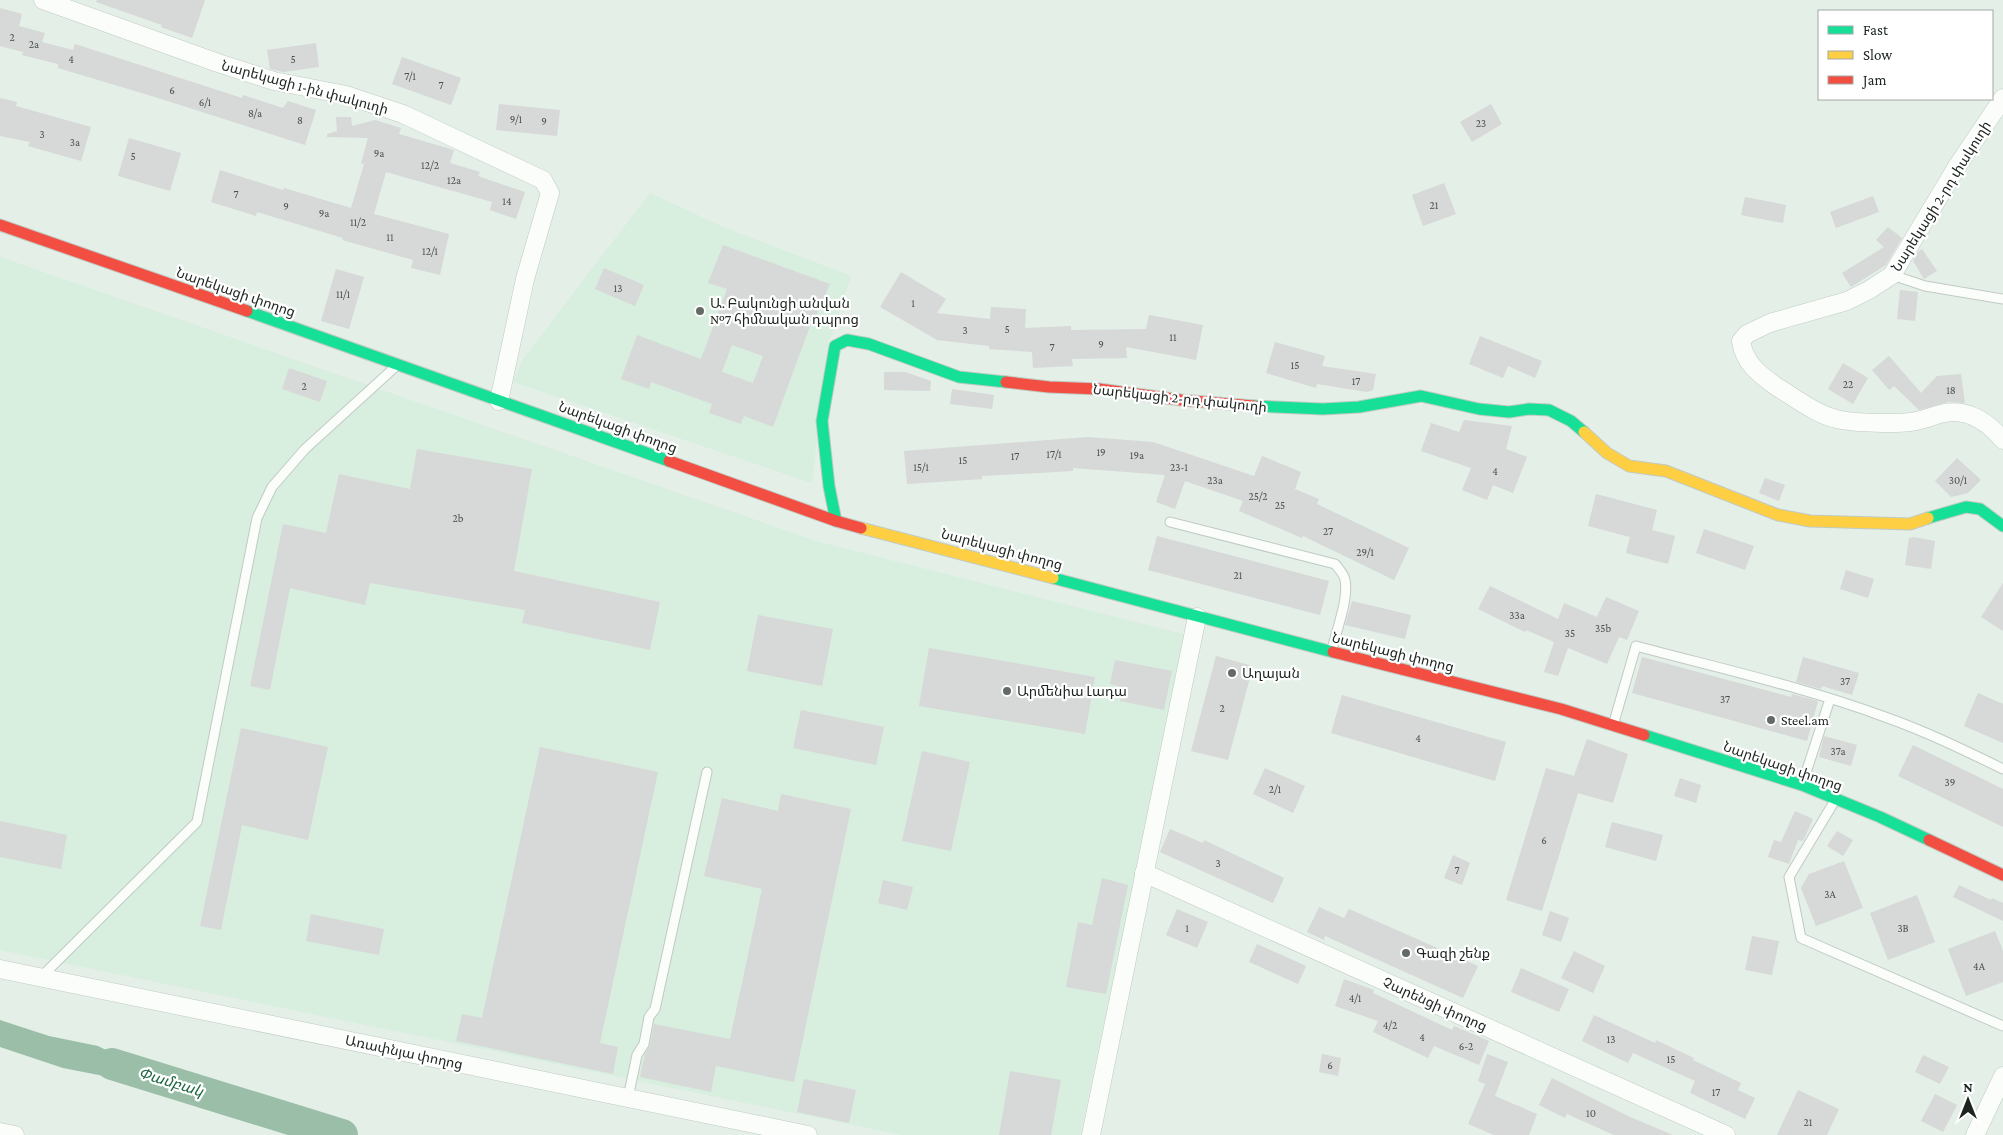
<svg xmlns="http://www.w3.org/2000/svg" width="2003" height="1135" font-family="'Crimson Pro','Noto Sans Armenian',serif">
	<rect width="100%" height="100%" fill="#e3efe7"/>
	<g fill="#d8eedf">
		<polygon points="650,193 723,227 851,276 828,345 812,483 513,382 523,359"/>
		<polygon points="0,257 819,542 1187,635 1080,1135 902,1135 0,950"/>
	</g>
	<polygon fill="#9abea7" points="0,1020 49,1036 98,1046 142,1068 155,1078 183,1086 220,1102 225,1103 241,1101 258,1101 279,1105 289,1111 323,1121 357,1135 293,1135 229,1112 199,1107 153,1089 114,1078 63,1068 0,1047"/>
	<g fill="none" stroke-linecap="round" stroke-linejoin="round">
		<polyline stroke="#9abea7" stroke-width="32" points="112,1064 342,1135"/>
	</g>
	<g fill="#d7d8d8" fill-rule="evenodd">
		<polygon points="97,0 205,0 192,38 161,27 162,25 96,2"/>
		<polygon points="0,8 22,14 19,26 45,33 42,42 73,50 75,44 242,98 243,95 283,108 288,101 316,110 305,145 155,97 58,68 58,64 22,55 23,52 0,46"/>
		<polygon points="316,43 319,67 284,72 270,69 267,50"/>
		<polygon points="402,57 461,78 451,105 392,84"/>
		<polygon points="0,98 17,102 16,106 91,127 81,161 28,146 30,142 0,136"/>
		<polygon points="499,104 560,110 557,136 496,130"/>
		<polygon points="1491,104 1502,124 1472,142 1460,122"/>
		<polygon points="336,117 351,117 352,126 375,120 401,128 399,134 454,150 450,163 480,172 478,176 525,192 516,219 490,210 492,202 386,172 374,214 449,234 440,275 411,268 413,260 342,240 343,238 257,212 256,216 211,202 220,170 283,190 284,188 351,208 364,164 361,163 368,138 327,137 327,134 337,131"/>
		<polygon points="129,138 181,153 170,191 118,176"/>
		<polygon points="1444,183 1456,214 1423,226 1412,195"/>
		<polygon points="1873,196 1879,212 1836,228 1830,212"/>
		<polygon points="1745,197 1786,205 1783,223 1741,215"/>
		<polygon points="1888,227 1902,238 1886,265 1851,287 1842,273 1884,247 1876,240"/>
		<path d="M723,245L830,284L815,319L813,318L773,427L744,416L741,424L709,413L712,404L651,382L649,389L621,379L637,335L701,359L727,289L708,283ZM732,345L763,356L753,383L722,372Z"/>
		<polygon points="1922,249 1937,271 1924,279 1913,261 1918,252"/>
		<polygon points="604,268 644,285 635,306 595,289"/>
		<polygon points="336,269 364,277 349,329 321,321"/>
		<polygon points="901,272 946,299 937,313 990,319 991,307 1026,309 1025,328 1071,326 1071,330 1146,329 1149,315 1203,325 1196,360 1126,347 1127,358 1072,359 1073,366 1033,368 1032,352 989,349 989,346 937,340 880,307"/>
		<polygon points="1900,290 1918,292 1915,321 1897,319"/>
		<polygon points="1480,336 1542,361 1535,378 1508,366 1503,378 1469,364"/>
		<polygon points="1275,342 1325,356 1322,366 1376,374 1373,390 1367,392 1317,384 1316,388 1266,373"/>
		<polygon points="1889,356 1921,393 1937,376 1961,374 1965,403 1948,402 1919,410 1894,386 1889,390 1872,370"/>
		<polygon points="1843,363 1868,378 1853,404 1828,389"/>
		<polygon points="289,368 327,381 320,402 282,389"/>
		<polygon points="884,372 905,372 931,381 930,391 884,390"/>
		<polygon points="952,389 994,395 992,409 950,404"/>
		<polygon points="1464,420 1512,426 1506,449 1527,457 1513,493 1493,485 1487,500 1462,490 1471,468 1421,451 1431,423 1459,432"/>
		<polygon points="1088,437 1153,442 1254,476 1262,456 1301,472 1295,489 1319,499 1317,504 1409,548 1394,580 1303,536 1302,538 1239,511 1243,501 1185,481 1175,509 1156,502 1165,475 1073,468 1073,471 982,476 982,479 907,484 904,451"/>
		<polygon points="417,449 532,469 514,571 660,602 650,650 522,623 525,610 370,583 365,605 290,588 270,690 250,686 283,524 326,533 339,474 410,489"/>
		<polygon points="1957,458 1981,480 1968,493 1951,497 1935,481"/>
		<polygon points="1765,478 1785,485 1779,501 1759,493"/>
		<polygon points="1596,494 1657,510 1652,530 1675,536 1668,564 1626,553 1630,537 1588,526"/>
		<polygon points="1704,529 1754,546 1745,570 1696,553"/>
		<polygon points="1157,536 1329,581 1320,615 1148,570"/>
		<polygon points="1914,537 1935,541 1931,569 1905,565 1909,538"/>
		<polygon points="1846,570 1874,579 1868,598 1840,589"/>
		<polygon points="2003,583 2003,631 1981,617"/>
		<polygon points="1490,586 1558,619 1564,603 1597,617 1606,597 1639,611 1627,640 1619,637 1607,664 1568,648 1558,676 1544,672 1554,642 1526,630 1525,632 1478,609"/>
		<polygon points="1352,601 1411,615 1405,639 1345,625"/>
		<polygon points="758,615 833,629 822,686 747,671"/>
		<polygon points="929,648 1095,677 1085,734 919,706"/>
		<polygon points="1216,656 1253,666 1228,760 1191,751"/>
		<polygon points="1642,657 1791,697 1792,694 1818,701 1807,741 1632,693"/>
		<polygon points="1803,657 1859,673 1852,695 1822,686 1821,689 1796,682"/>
		<polygon points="1115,660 1172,671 1164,710 1120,701 1122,687 1110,684"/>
		<polygon points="1978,693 2003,704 2003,743 1964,726"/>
		<polygon points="1342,695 1506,742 1495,781 1331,733"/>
		<polygon points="801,710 884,727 876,765 793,748"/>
		<polygon points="241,728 328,747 308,840 242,825 221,930 200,926"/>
		<polygon points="1824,736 1857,745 1851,766 1819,757"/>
		<polygon points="1587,739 1628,754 1613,803 1578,793 1542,911 1506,900 1546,768 1574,776"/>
		<polygon points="1913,745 2003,789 2003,827 1898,776"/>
		<polygon points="540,747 658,772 600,1043 618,1047 613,1074 456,1041 462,1014 482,1018"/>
		<polygon points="922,751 970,762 951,851 902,841"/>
		<polygon points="1265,768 1305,786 1293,813 1253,794"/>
		<polygon points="1680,778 1701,785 1696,803 1674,796"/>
		<polygon points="781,794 851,809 794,1082 716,1066 711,1092 640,1077 645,1054 650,1045 654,1024 730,1039 762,889 704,876 722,798 778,811"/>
		<polygon points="1795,811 1813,819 1803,841 1798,840 1789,864 1768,857 1774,840 1781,842"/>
		<polygon points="0,821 67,835 61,869 0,857"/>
		<polygon points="1612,822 1663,835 1656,861 1605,847"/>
		<polygon points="1170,829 1203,843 1204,840 1284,878 1273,903 1160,852"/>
		<polygon points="1837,831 1853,840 1843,856 1827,846"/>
		<polygon points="1453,855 1470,863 1462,885 1444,878"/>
		<polygon points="1844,861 1863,908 1816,926 1801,888 1809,874"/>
		<polygon points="1102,878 1128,885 1106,994 1066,987 1078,922 1092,925"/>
		<polygon points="883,880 913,887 907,910 878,903"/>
		<polygon points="1959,885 1991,900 1992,898 2003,903 2003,921 1953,897"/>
		<polygon points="1917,895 1935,942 1888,960 1870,913"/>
		<polygon points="1319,907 1344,918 1349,909 1478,966 1463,998 1325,936 1324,940 1307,932"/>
		<polygon points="1177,909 1208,922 1197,948 1166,935"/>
		<polygon points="1550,911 1569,918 1561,942 1542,935"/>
		<polygon points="311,914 384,929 379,955 306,941"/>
		<polygon points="1995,931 2003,951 2003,982 1966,996 1948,949"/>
		<polygon points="1752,936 1779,941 1772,975 1745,970"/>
		<polygon points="1257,944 1306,966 1298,984 1249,962"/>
		<polygon points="1574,951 1605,966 1593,993 1561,978"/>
		<polygon points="1521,968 1569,989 1559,1012 1511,992"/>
		<polygon points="1344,979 1374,990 1373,993 1452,1030 1454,1026 1489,1041 1479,1065 1434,1046 1428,1058 1373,1032 1378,1021 1335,1006"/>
		<polygon points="1594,1015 1655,1043 1656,1040 1694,1058 1693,1060 1741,1083 1738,1090 1755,1098 1745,1119 1690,1093 1695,1081 1633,1053 1628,1063 1582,1041"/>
		<polygon points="1322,1054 1341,1058 1338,1076 1319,1072"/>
		<polygon points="1487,1054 1508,1062 1495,1096 1537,1114 1529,1135 1494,1135 1468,1124 1485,1084 1478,1081"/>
		<polygon points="1923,1055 1949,1067 1940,1084 1915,1072"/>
		<polygon points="1010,1071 1061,1080 1051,1135 999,1135"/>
		<polygon points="1552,1078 1628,1116 1673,1135 1614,1135 1567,1114 1565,1118 1539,1105"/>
		<polygon points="804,1079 856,1090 849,1123 797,1112"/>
		<polygon points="1798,1090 1839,1109 1827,1135 1777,1135"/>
		<polygon points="1935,1094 1957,1105 1943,1132 1921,1121"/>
	</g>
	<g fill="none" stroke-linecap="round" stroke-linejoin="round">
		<defs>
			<g id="lane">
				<polyline points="1892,275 1925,286 2003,299"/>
				<path d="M1170,522L1335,564C1339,569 1344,574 1345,580C1349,599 1336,631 1332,650"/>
				<path d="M1614,722L1636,646C1718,668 1804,687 1885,717C1925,731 1964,750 2003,769"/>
				<polyline points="1803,782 1830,699"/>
				<polyline points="1834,802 1789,877 1801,938 2003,1026"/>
				<polyline points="41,977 197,822 257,518 272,487 305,449 394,368"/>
				<polyline points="628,1098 637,1055 644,1044 649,1017 655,1009 707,772"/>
			</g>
			<g id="street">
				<polyline points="43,0 218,63 274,81 346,95 403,114 543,180 550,193 525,279 499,401"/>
				<path d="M2003,98L1958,165L1892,275L1869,290L1847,301L1770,323L1747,334L1741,341C1744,363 1760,375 1777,387C1797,399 1818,416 1841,420C1857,423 1895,424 1910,422C1921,421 1930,417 1940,414C1965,407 1987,421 2003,440"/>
				<polyline points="1144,873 1726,1135"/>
				<polyline points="0,969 808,1135"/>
				<polyline points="0,1132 15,1135"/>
				<polyline points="1091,1135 1197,617"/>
				<polyline points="1975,1135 2003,1076"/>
			</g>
			<g id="fast">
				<polyline points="247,311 669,461"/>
				<polyline points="1254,406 1323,409 1359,407 1421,396 1479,409 1509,412 1529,409 1549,410 1571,421 1584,432"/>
				<polyline points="1928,518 1966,507 1980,509 2003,526"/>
				<polyline points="836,521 829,486 822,421 835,346 847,340 869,344 959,377 1006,382"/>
				<polyline points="1053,578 1333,652"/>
				<polyline points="1644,735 1802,785 1880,817 1929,840"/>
			</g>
			<g id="slow">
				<polyline points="1584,432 1607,453 1629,466 1666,471 1778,515 1810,521 1910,524 1928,518"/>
				<polyline points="861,528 1053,578"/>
			</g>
			<g id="jam">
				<polyline points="0,225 247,311"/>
				<polyline points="1006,382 1049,387 1099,389 1181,400 1254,406"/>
				<polyline points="669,461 836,521 861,528"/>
				<polyline points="1333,652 1561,709 1644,735"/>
				<polyline points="1929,840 2003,875"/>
			</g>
		</defs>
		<use href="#lane" stroke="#c0cac4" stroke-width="11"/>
		<use href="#street" stroke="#c0cac4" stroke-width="19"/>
		<use href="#fast" stroke="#c0cac4" stroke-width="13"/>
		<use href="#slow" stroke="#c0cac4" stroke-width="13"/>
		<use href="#jam" stroke="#c0cac4" stroke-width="13"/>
		<use href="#lane" stroke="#fbfdfb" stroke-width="9"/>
		<use href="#street" stroke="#fbfdfb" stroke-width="18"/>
		<use href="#fast" stroke="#16e098" stroke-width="11"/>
		<use href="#slow" stroke="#ffcf43" stroke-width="11"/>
		<use href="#jam" stroke="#f24e42" stroke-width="11"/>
	</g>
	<g fill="#626b65" stroke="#fff" stroke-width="2">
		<circle cx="700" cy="311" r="5"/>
		<circle cx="1232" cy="673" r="5"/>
		<circle cx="1007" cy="691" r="5"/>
		<circle cx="1771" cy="720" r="5"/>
		<circle cx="1406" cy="953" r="5"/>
	</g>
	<g text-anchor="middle" stroke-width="4.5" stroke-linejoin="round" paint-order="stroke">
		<g font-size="11" fill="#4b514d">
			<text x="12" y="41">2</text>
			<text x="34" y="48">2a</text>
			<text x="71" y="63">4</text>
			<text x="293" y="63">5</text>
			<text x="410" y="80">7/1</text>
			<text x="441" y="89">7</text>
			<text x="172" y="94">6</text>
			<text x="205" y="106">6/1</text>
			<text x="255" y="117">8/a</text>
			<text x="516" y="123">9/1</text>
			<text x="300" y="124">8</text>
			<text x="544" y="125">9</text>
			<text x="1481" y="127">23</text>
			<text x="42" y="138">3</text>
			<text x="75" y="146">3a</text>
			<text x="379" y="157">9a</text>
			<text x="133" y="160">5</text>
			<text x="430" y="169">12/2</text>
			<text x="454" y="184">12a</text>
			<text x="236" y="198">7</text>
			<text x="507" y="205">14</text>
			<text x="1434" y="209">21</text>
			<text x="286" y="210">9</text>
			<text x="324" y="217">9a</text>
			<text x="358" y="226">11/2</text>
			<text x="390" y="241">11</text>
			<text x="430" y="255">12/1</text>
			<text x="618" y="292">13</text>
			<text x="343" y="298">11/1</text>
			<text x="913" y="307">1</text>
			<text x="1007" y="333">5</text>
			<text x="965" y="334">3</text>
			<text x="1173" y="341">11</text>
			<text x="1101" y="348">9</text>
			<text x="1052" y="351">7</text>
			<text x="1295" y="369">15</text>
			<text x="1356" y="385">17</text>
			<text x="1848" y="388">22</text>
			<text x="304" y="390">2</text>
			<text x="1951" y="394">18</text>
			<text x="1101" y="456">19</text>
			<text x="1054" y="458">17/1</text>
			<text x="1137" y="459">19a</text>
			<text x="1015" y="460">17</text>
			<text x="963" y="464">15</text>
			<text x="921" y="471">15/1</text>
			<text x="1179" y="471">23-1</text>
			<text x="1495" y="475">4</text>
			<text x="1215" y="484">23a</text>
			<text x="1958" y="484">30/1</text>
			<text x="1258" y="500">25/2</text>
			<text x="1280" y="509">25</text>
			<text x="458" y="522">2b</text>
			<text x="1328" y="535">27</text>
			<text x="1365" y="556">29/1</text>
			<text x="1238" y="579">21</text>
			<text x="1517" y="619">33a</text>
			<text x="1603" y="632">35b</text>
			<text x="1570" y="637">35</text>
			<text x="1845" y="685">37</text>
			<text x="1725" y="703">37</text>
			<text x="1222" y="712">2</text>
			<text x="1418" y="742">4</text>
			<text x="1838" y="755">37a</text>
			<text x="1950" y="786">39</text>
			<text x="1275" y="793">2/1</text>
			<text x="1544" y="844">6</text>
			<text x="1218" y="867">3</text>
			<text x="1457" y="874">7</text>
			<text x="1830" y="898">3A</text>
			<text x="1187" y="932">1</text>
			<text x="1903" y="932">3B</text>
			<text x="1979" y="970">4A</text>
			<text x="1355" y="1002">4/1</text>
			<text x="1390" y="1029">4/2</text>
			<text x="1422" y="1041">4</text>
			<text x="1611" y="1043">13</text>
			<text x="1466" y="1050">6-2</text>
			<text x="1671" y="1063">15</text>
			<text x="1330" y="1069">6</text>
			<text x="1716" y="1096">17</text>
			<text x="1591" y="1117">10</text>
			<text x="1808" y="1126">21</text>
		</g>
		<g font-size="14" fill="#1c241f" stroke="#fff">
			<text transform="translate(305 87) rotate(15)" y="5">Նարեկացի 1-ին փակուղի</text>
			<text transform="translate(1941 196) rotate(-58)" y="5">Նարեկացի 2-րդ փակուղի</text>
			<text transform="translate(236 292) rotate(19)" y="5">Նարեկացի փողոց</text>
			<text transform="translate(1180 398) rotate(6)" y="5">Նարեկացի 2-րդ փակուղի</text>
			<text transform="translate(618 427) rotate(20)" y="5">Նարեկացի փողոց</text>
			<text transform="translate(1002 549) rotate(15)" y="5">Նարեկացի փողոց</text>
			<text transform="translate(1393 652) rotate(14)" y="5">Նարեկացի փողոց</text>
			<text transform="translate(1783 766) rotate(19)" y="5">Նարեկացի փողոց</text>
			<text transform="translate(1435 1004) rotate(24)" y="5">Չարենցի փողոց</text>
			<text transform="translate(404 1052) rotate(12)" y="5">Առափնյա փողոց</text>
		</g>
		<g font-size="14" fill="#1c241f" stroke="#fff" text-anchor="start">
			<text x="710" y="308">Ա. Բակունցի անվան<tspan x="710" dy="16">№7 հիմնական դպրոց</tspan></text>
			<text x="1242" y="678">Աղայան</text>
			<text x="1017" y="696">Արմենիա Լադա</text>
			<text x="1781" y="725">Steel.am</text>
			<text x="1416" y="958">Գազի շենք</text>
		</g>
		<g font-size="15" font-style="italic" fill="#1c6640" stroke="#fff">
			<text transform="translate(171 1082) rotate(17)" y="5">Փամբակ</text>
		</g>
	</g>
	<rect x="1818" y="10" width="175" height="90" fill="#ffffff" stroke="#a4a7a5"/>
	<rect x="1828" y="26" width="25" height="8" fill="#16e098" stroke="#a4a7a5"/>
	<text x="1863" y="35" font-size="15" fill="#1c241f">Fast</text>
	<rect x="1828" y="51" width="25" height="8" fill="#ffcf43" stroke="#a4a7a5"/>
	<text x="1863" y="60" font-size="15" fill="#1c241f">Slow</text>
	<rect x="1828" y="76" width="25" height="8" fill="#f24e42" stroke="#a4a7a5"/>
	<text x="1863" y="85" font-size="15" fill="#1c241f">Jam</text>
	<g transform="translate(1968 1100)" stroke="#ffffff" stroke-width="4" paint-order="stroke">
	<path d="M0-4L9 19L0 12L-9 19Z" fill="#1c241f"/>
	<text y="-8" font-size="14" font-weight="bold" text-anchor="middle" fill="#1c241f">N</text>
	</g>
</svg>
